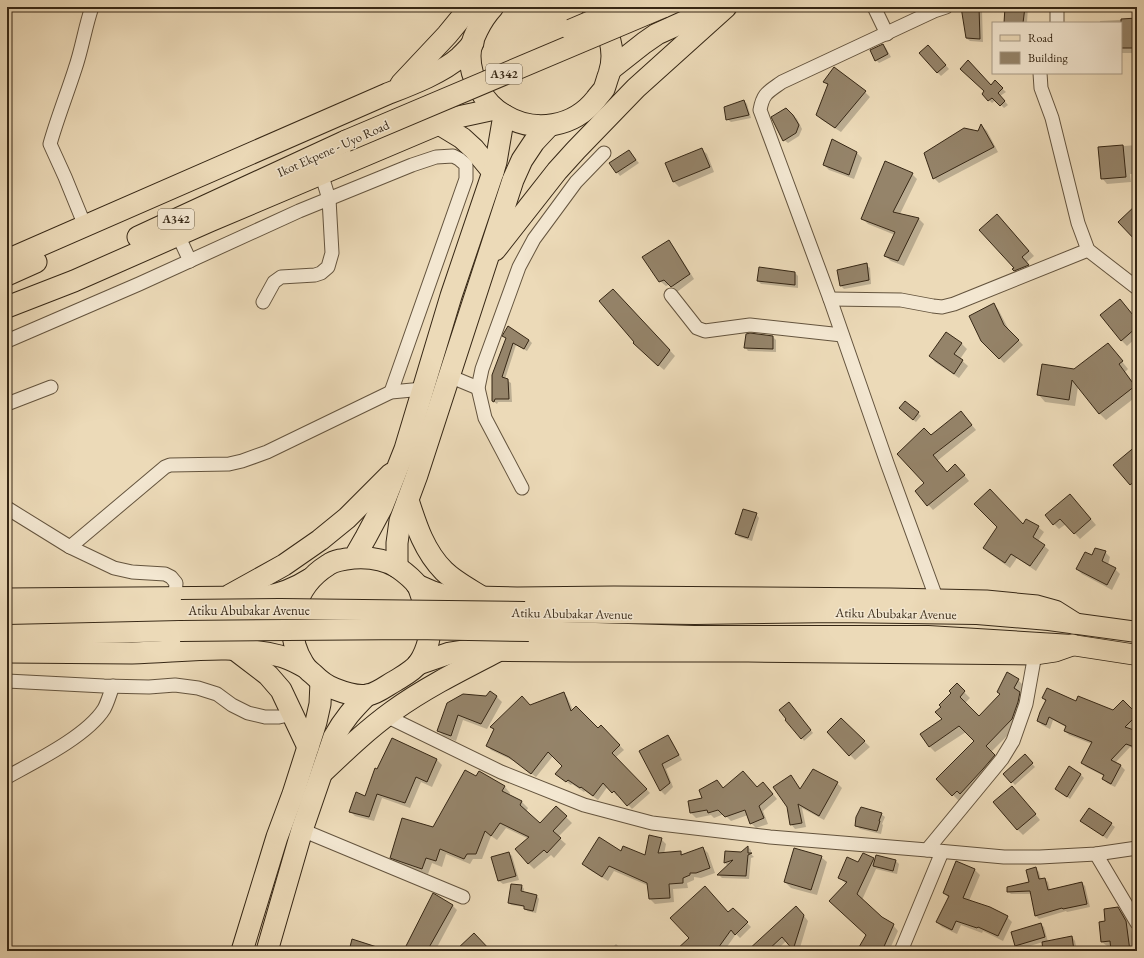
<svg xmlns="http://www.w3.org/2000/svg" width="1144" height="958" font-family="'EB Garamond',serif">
	<rect width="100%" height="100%" fill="#ecdab8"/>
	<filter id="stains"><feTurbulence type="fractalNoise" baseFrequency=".005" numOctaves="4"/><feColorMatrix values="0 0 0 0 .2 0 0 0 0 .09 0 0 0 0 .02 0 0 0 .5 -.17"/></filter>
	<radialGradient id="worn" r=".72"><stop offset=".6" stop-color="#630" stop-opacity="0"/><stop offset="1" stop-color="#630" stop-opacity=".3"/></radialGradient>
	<g fill="#0003">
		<polygon points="885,7 896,7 888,9"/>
		<polygon points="978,7 982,11 983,42 970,41 966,38"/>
		<polygon points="1006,7 1028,7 1027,23 1005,23"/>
		<polygon points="1137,19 1137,53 1121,53 1121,23 1100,23 1100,21"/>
		<polygon points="883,45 886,48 891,57 879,63 876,60"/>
		<polygon points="932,49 949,69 941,76 937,72"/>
		<polygon points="825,82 865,92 870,97 841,132 822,120 817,115 828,86"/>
		<polygon points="995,82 1006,92 1000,96 1008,105 1004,108 996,100 992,103 983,94"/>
		<polygon points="744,101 747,104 751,118 731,122 727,119"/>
		<polygon points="793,115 797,119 802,129 799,136 788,143 784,140"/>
		<polygon points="982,126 987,131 998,152 939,183 934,178 978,132"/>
		<polygon points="833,141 857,153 862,158 854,179 829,170 824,165"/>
		<polygon points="1137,145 1137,174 1130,174 1131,182 1107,184 1102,178 1099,148"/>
		<polygon points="701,149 707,154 714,172 679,187 673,181"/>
		<polygon points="632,155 639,163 620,176 610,163"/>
		<polygon points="912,174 917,179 900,214 919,219 924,224 904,266 891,261 885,256 895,235 868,224 862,218"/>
		<polygon points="1002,220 1034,256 1027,262 1033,271 1020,276 1014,270 1015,268"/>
		<polygon points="669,241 674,247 694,279 677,292 670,284 666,286 660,281"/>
		<polygon points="866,265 870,268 871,284 844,289 841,286 838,271"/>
		<polygon points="795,273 798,276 798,288 761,284 758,281"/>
		<polygon points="618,295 675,356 664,370 640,349 635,342"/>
		<polygon points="993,305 998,309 1009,330 1023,345 1004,363 982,340"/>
		<polygon points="1137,320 1137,337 1127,346 1121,340"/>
		<polygon points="946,333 962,344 967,349 960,359 968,366 959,378 935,362 930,356"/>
		<polygon points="504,336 529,340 532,343 527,351 516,345 505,379 511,383 512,402 498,402 497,404 493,401 507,339"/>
		<polygon points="772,336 776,340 776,352 748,351 745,347"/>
		<polygon points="1108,344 1128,369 1125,372 1137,388 1137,396 1106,420 1100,414 1078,387 1075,406 1045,402 1039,395 1074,370"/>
		<polygon points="903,412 918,413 921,416 916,422"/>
		<polygon points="965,417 976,430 937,461 947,473 960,470 969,481 933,510 916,491 926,483 931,436"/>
		<polygon points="1137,449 1137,489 1136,490 1115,465"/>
		<polygon points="1075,500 1096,525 1080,539 1066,524 1059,529 1054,524"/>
		<polygon points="756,514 759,518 752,541 739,537 736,534"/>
		<polygon points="1027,520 1038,527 1044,532 1038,541 1049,550 1036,571 1017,558 1010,568 989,553 984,548 1024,525"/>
		<polygon points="1105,552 1110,557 1108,565 1115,569 1120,574 1112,590 1082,574 1077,569 1092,556"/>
		<polygon points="1018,680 1024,686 1020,693 1025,698 1018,725 991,752 1000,761 966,799 963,796 959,801 937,779 975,741 966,732 935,752 929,746 943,719 943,707 957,685 970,698 965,703 979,717"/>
		<polygon points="490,692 497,697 502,702 487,729 463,720 456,741 444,736 438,731 448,704 487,697"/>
		<polygon points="563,693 567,697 573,710 598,729 601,726 624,750 616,757 650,793 632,809 618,794 617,796 608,786 598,800 585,791 584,792 572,784 571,785 561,778 563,766 553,756 536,777 514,761 491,750 487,745 495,731 491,727 530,706"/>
		<polygon points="1043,698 1077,702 1114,711 1137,715 1137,723 1130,730 1137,732 1137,750 1130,747 1115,763 1121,766 1125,770 1115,787 1107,783 1103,779 1104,776 1086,767 1082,763 1092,744 1069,735 1065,731 1066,727 1053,720 1050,729 1042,725 1038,721 1046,702"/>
		<polygon points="792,706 813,733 804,741 802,738"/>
		<polygon points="841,719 870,747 855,760 828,732"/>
		<polygon points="668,737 672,741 682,760 666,769 673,787 665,795 661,791 640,751"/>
		<polygon points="392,740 437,760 442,765 432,787 421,782 410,808 382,798 374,821 355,816 350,811 366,797"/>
		<polygon points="1025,756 1035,767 1015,785 1005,774"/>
		<polygon points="479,773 505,787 510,793 509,796 522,802 528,808 526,812 540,825 566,817 572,823 558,837 566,844 554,858 551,855 534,869 528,863 529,839 506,828 497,840 491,836 482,859 473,859 470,864 446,854 442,867 432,863 428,874 397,864 391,858 433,828 477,777"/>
		<polygon points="1081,775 1084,778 1070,799 1056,789"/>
		<polygon points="791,776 801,790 837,783 842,788 824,820 802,808 806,827 795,829 791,824"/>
		<polygon points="717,781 724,789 768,788 777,799 763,811 768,824 756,828 751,823 748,815 731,821 724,814 714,818 711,815 696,818 691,813 703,799"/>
		<polygon points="1136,786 1137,786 1137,826 1133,822"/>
		<polygon points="1017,792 1040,820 1023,835 1017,829"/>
		<polygon points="881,814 885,817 882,824 883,825 881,834 860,829 856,825"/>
		<polygon points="1082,821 1111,824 1115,827 1107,839"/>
		<polygon points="661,839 666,844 664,854 681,852 683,855 703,848 708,853 715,873 701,878 694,877 694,880 687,883 688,888 673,889 674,902 655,904 650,899 649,886 614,871 608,881 588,869 583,864 621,852 645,856"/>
		<polygon points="748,847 751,850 751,854 754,857 751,858 749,879 722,878 719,875 728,866 725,863 726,852 742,853"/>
		<polygon points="509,853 512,856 519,880 503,884 499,881 492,857"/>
		<polygon points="821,857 827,862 817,895 791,888 785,882"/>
		<polygon points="873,859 875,861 896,861 899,864 897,874 876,869 862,900 882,918 893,925 898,931 889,951 864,951 860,947 867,935 846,884 839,877 859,864"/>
		<polygon points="956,862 975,870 980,875 969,901 1007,917 1012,922 1003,941 983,931 982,933 961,925 957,934 942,927 937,922 949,898 944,893"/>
		<polygon points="1035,868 1039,872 1041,880 1045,879 1048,882 1050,890 1082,883 1085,886 1090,907 1067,912 1066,911 1039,919 1036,916 1031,894 1011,894 1008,891 1030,882"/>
		<polygon points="522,886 524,889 523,893 537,896 539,899 536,913 527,911 525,907 511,905 509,902"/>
		<polygon points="452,905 457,910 435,951 409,951 406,948"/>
		<polygon points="1118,908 1123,913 1131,927 1134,951 1112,951 1112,946 1107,946 1102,942 1106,922"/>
		<polygon points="733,909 751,927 740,938 736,934 724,951 678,951 728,913"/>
		<polygon points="801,912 808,921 799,951 795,951 786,941 776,951 749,951"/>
		<polygon points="1040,924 1044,927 1048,942 1072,937 1075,941 1077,951 1044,951 1043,942 1020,949 1016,946 1012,933"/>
		<polygon points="616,944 623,951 609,951"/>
	</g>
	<g fill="#95846a" stroke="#362715">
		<polygon points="961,7 979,7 980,39 966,38"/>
		<polygon points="1005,7 1025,7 1023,23 1004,23"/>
		<polygon points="1137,18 1137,48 1121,48 1121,19"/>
		<polygon points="883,44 888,54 875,61 870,50"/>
		<polygon points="928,45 946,65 937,73 919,53"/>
		<polygon points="968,60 991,85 995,80 1003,88 998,93 1005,101 1000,106 992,98 988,101 982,94 984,91 960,69"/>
		<polygon points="834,67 866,91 835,128 816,115 828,84 823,82"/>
		<polygon points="744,100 749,115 726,120 724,107"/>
		<polygon points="786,108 793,115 799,125 796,133 783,141 771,117"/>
		<polygon points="981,124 994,147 933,179 924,153 964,128 978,131"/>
		<polygon points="832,139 857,152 849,175 823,165"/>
		<polygon points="1123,145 1126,177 1101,179 1098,147"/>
		<polygon points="702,148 710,167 673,182 665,163"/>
		<polygon points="629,150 636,160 616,173 609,163"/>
		<polygon points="885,161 913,173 893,212 919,218 898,261 884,256 895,232 861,219"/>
		<polygon points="1137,204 1137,242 1118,222"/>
		<polygon points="997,214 1029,251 1022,257 1029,265 1014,271 1012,269 1014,268 979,230"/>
		<polygon points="669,240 690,274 671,287 664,280 659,282 642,257"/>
		<polygon points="867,263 869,280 840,286 837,270"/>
		<polygon points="759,267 795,272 795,285 757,281"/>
		<polygon points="613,289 670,350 658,366 633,343 634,342 599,301"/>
		<polygon points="1120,299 1137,320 1137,327 1121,341 1100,315"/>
		<polygon points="994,303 1004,325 1019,340 999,359 981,341 969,316"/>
		<polygon points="508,326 529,340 524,349 513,343 502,377 508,379 509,399 495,399 494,402 492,401 492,375 506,338 502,336"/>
		<polygon points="946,332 962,343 954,354 963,360 954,374 929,356"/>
		<polygon points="750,333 773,336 773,349 744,348 746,334"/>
		<polygon points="1108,343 1123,361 1119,364 1135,386 1099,414 1072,380 1069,400 1037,395 1042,364 1074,369"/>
		<polygon points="905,401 919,412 913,420 899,408"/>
		<polygon points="961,411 972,425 933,455 947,472 955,464 965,475 927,506 915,491 924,483 897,454 924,428 931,435"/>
		<polygon points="1137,445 1137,479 1130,485 1113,465"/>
		<polygon points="990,489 1023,524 1026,519 1039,526 1033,537 1045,545 1030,566 1011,554 1005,563 983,548 997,527 974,504"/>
		<polygon points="1070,494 1091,519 1074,534 1060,519 1053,525 1045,515"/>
		<polygon points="743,509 757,513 748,538 735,534"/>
		<polygon points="1095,548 1106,551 1102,561 1116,568 1107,585 1076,569 1085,552 1092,555"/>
		<polygon points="1007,672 1019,679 1014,688 1020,692 1018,702 1012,719 986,746 995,755 983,769 960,794 957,791 952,796 936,779 974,741 959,726 929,747 920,734 942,719 935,712 941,707 939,705 951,693 949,691 957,683 965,691 960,697 979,716 1000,694 997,692"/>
		<polygon points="1047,688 1076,701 1078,696 1113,710 1123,700 1137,714 1137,715 1125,727 1137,731 1137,748 1126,744 1111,760 1121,765 1111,784 1102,779 1104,775 1081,763 1092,742 1064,731 1066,726 1049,717 1046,725 1037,721 1040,712 1046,700 1042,698"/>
		<polygon points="490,691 497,696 481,724 458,715 451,736 437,731 447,703 463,694 486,696"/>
		<polygon points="564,692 571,711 576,706 598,728 601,725 620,745 612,753 647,789 627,806 614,791 612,793 603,783 593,796 581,787 580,788 568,780 566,782 555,774 562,766 548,752 531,774 509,757 486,746 494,729 490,727 522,696 530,705"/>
		<polygon points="789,702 811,730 801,739 785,720 786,719 779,710"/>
		<polygon points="841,718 865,741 849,756 827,732"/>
		<polygon points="668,735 679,755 662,764 670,783 660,791 639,751"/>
		<polygon points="392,738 437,759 427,782 416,777 405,803 377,794 369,817 349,812 356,792 365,796 375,768 377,769"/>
		<polygon points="1025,754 1033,763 1011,783 1003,774"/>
		<polygon points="1069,766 1081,774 1067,797 1055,789"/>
		<polygon points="813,769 838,782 819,816 798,804 802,823 790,825 787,807 773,787 791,775 800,789"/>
		<polygon points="465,770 476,776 479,771 505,786 502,791 522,801 520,805 540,823 556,806 567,816 553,831 561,838 547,853 544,850 528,864 515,849 529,837 500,823 491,836 485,831 476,854 467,854 464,859 440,849 436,861 426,858 422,869 390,858 402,818 433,827"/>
		<polygon points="743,771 757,787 763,782 773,794 759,806 764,818 750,824 745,810 725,817 718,810 708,813 707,810 690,813 688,801 702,798 699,790 717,780 723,788"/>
		<polygon points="1012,786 1036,814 1017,830 993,802"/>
		<polygon points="861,807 882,813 879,821 880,821 877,831 855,826 856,817"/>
		<polygon points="1089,808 1112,823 1103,836 1080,821"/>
		<polygon points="649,835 662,838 658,853 681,851 681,855 703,847 710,868 696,873 690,873 690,875 683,878 683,883 669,884 670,898 649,899 647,883 609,866 602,877 582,864 599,837 621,851 623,846 645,855"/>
		<polygon points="748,846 748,853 752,853 748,855 746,876 717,875 733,860 724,863 725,851 741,852"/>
		<polygon points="794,848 822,856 811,890 784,882"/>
		<polygon points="509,852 516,876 498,881 491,857"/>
		<polygon points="863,853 874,858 857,894 882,917 894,924 882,951 866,951 859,947 866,935 829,901 847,882 838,878 847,857 858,862"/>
		<polygon points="876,855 896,860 893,871 873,866"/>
		<polygon points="956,861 975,869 963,898 990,907 1008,916 998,936 978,927 977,928 956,921 952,930 936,922 949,896 943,893"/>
		<polygon points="1036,867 1039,879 1045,878 1048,890 1082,882 1087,904 1063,909 1062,908 1035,916 1030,891 1007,892 1007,887 1029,882 1026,870"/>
		<polygon points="511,884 522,885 521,891 537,895 533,911 524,909 524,906 508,903"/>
		<polygon points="705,886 728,912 733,908 748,922 735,935 731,930 716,951 675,951 689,938 670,918"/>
		<polygon points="433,893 453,905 427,951 410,951 405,948"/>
		<polygon points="796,906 804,915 793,950 782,937 767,951 747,951"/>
		<polygon points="1118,907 1126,921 1130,951 1111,951 1110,941 1101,942 1099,922 1105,921 1104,909"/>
		<polygon points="1041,923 1045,937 1015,946 1011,932"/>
		<polygon points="474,933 491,951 455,951"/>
		<polygon points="1072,936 1074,951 1043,951 1042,942"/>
		<polygon points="352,939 383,949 383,951 349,951"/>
	</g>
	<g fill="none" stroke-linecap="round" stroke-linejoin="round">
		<defs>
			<g id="minor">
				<polyline points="874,7 887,34"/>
				<polyline points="1057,23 1057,7"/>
				<polyline points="1040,73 1041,88 1052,118 1078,223 1088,250 1137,288"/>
				<path d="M85,226L65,177L50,144C57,119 67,94 75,69C82,49 85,27 92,7"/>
				<polyline points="178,235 190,261"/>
				<polyline points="671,295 697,328 705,331 750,325 842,335"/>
				<polyline points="830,299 901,300 933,306 942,307 954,304 1088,250"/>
				<polyline points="263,302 274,282 281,277 315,275 321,273 328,267 332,253 329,199 321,173"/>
				<polyline points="7,341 139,284 299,211 412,165 436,157 453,156 459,159 466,165 466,179 391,392"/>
				<polyline points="449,376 478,388"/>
				<polyline points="7,404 51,387"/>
				<polyline points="522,488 485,418 478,388 482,369 519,267 534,239 576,182 604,153"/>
				<polyline points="7,508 70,547 114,568 132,572 165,574 171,577 176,583 175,597"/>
				<polyline points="70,547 165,467 170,465 229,464 242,461 267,452 391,392 423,389"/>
				<path d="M937,600L887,463L830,299L760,110C763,93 768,92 782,82L934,11L946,7"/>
				<polyline points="7,681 104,686 149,687 175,685 198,688 217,694 232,705 248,713 265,717 279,717 293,714"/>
				<polyline points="386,716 501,772 584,805 652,823 770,837 927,850 1004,857 1040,857 1096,854 1137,848"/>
				<path d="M7,777C36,761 87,736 104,709C108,702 110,693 113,686"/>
				<polyline points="302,830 463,897"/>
				<polyline points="927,850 1002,759 1013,741 1026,704 1035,654"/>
				<polyline points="1096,854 1137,923"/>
				<polyline points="901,951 942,852"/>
			</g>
			<g id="primary">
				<polyline points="525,612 695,614 836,612 977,614 1049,620 1137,632"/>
				<polyline points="7,614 181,610"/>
				<polyline points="529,631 694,636 928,636 1072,645 1137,655"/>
				<polyline points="7,635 180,631"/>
			</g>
			<g id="trunk">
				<path d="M493,7C482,19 470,40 470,56C470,78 484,104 504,115C535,134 574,127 596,99C599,95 602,92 604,89C606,84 607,79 609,74C617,51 608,25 592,7"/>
				<polyline points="611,69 644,43 657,34 717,7"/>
				<polyline points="401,84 447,35 470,7"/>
				<polyline points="439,124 462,138 474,149 493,172"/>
				<polyline points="138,237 346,141"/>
				<polyline points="495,250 557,171 576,150 636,88 726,7"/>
				<path d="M7,260L387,94C410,85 442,73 460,57C464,53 469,48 473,43"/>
				<polyline points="7,275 36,262"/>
				<polyline points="7,307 74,281 210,221 439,124 458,117 495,109"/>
				<path d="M408,500C416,525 424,551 444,571C454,581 469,589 482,597"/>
				<path d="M354,558C369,557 384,559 397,567C404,572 413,579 418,586C420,590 421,595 423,600C425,605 428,611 429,617C433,631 427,651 419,663C413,671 403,676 395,681C386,686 378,693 368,695C357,697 345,693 335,689C326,686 320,681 313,674C309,671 305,667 303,663C282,629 294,586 328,565C335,560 345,559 354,558L366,537L382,507L405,449L451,296L493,172L496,162L504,115"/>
				<polyline points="397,567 397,543 400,521 417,475 513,180 522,160 534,142 549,126"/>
				<polyline points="417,585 433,592 446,596 474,597 517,598 614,597 890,599 986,601 1037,606 1055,611 1074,623"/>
				<polyline points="230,595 284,565 320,540 347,518 391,474"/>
				<path d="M7,599L264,597C281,594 296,588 310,579"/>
				<polyline points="234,649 268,675 281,690 308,747"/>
				<path d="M7,652C49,652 90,653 132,653C181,652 232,643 280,656C289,658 297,663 305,667"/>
				<polyline points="418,664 450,653 469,650 572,651 748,651 1035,654 1055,651 1072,645"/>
				<path d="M324,771C346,750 368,729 393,711C425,688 461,670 496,652"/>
				<polyline points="242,951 277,837 293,794 316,722 320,704 321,682"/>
				<path d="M267,951L302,830L334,737C344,719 353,709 367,695"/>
			</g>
		</defs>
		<use href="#minor" stroke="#64543e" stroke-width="15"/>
		<use href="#primary" stroke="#362715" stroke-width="22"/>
		<use href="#trunk" stroke="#362715" stroke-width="23"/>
		<use href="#minor" stroke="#f3e7d1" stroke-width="13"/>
		<use href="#primary" stroke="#ecdab8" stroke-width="20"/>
		<use href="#trunk" stroke="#ecdab8" stroke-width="21"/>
		<defs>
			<g id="primary-bridge">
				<polyline points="181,610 280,609 525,612"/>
				<polyline points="180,631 414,629 529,631"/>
			</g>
			<g id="trunk-bridge">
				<polyline points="571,30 625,7"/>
				<polyline points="346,141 663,7"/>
			</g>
		</defs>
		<use href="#primary-bridge" stroke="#362715" stroke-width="22" stroke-linecap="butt"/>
		<use href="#trunk-bridge" stroke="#362715" stroke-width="23" stroke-linecap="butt"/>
		<use href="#primary-bridge" stroke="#ecdab8" stroke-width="20"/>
		<use href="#trunk-bridge" stroke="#ecdab8" stroke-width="21"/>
	</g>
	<g text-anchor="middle" stroke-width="3" stroke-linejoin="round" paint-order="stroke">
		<g fill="#f3e7d1" stroke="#6f614d" stroke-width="1">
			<rect x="486" y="64" width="36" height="20" rx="3"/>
			<rect x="158" y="209" width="36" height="20" rx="3"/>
		</g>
		<g font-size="12" font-weight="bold" fill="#362715">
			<text x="504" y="78">A342</text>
			<text x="176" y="223">A342</text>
		</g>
		<g font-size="13" fill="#362715" stroke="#f3e7d1">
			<text transform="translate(333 148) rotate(-24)" y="5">Ikot Ekpene - Uyo Road</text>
			<text x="249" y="615">Atiku Abubakar Avenue</text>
			<text transform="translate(572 613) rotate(1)" y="5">Atiku Abubakar Avenue</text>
			<text transform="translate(896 613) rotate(1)" y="5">Atiku Abubakar Avenue</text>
		</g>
	</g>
	<rect width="1144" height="958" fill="none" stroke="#ecdab8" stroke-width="24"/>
	<rect x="8" y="8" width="1128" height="942" fill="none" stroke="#362715" stroke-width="2"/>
	<rect x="12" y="12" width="1120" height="934" fill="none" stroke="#362715"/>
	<rect x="992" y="22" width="130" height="52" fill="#f3e7d1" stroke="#a79a86"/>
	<rect x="1000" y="35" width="20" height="6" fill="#ecdab8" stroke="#a79a86"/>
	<text x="1028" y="42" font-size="12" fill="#362715">Road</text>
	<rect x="1000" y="52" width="20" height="12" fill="#95846a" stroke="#a79a86"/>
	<text x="1028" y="62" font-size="12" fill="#362715">Building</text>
	<rect width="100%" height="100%" filter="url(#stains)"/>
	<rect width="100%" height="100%" fill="url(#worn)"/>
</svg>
